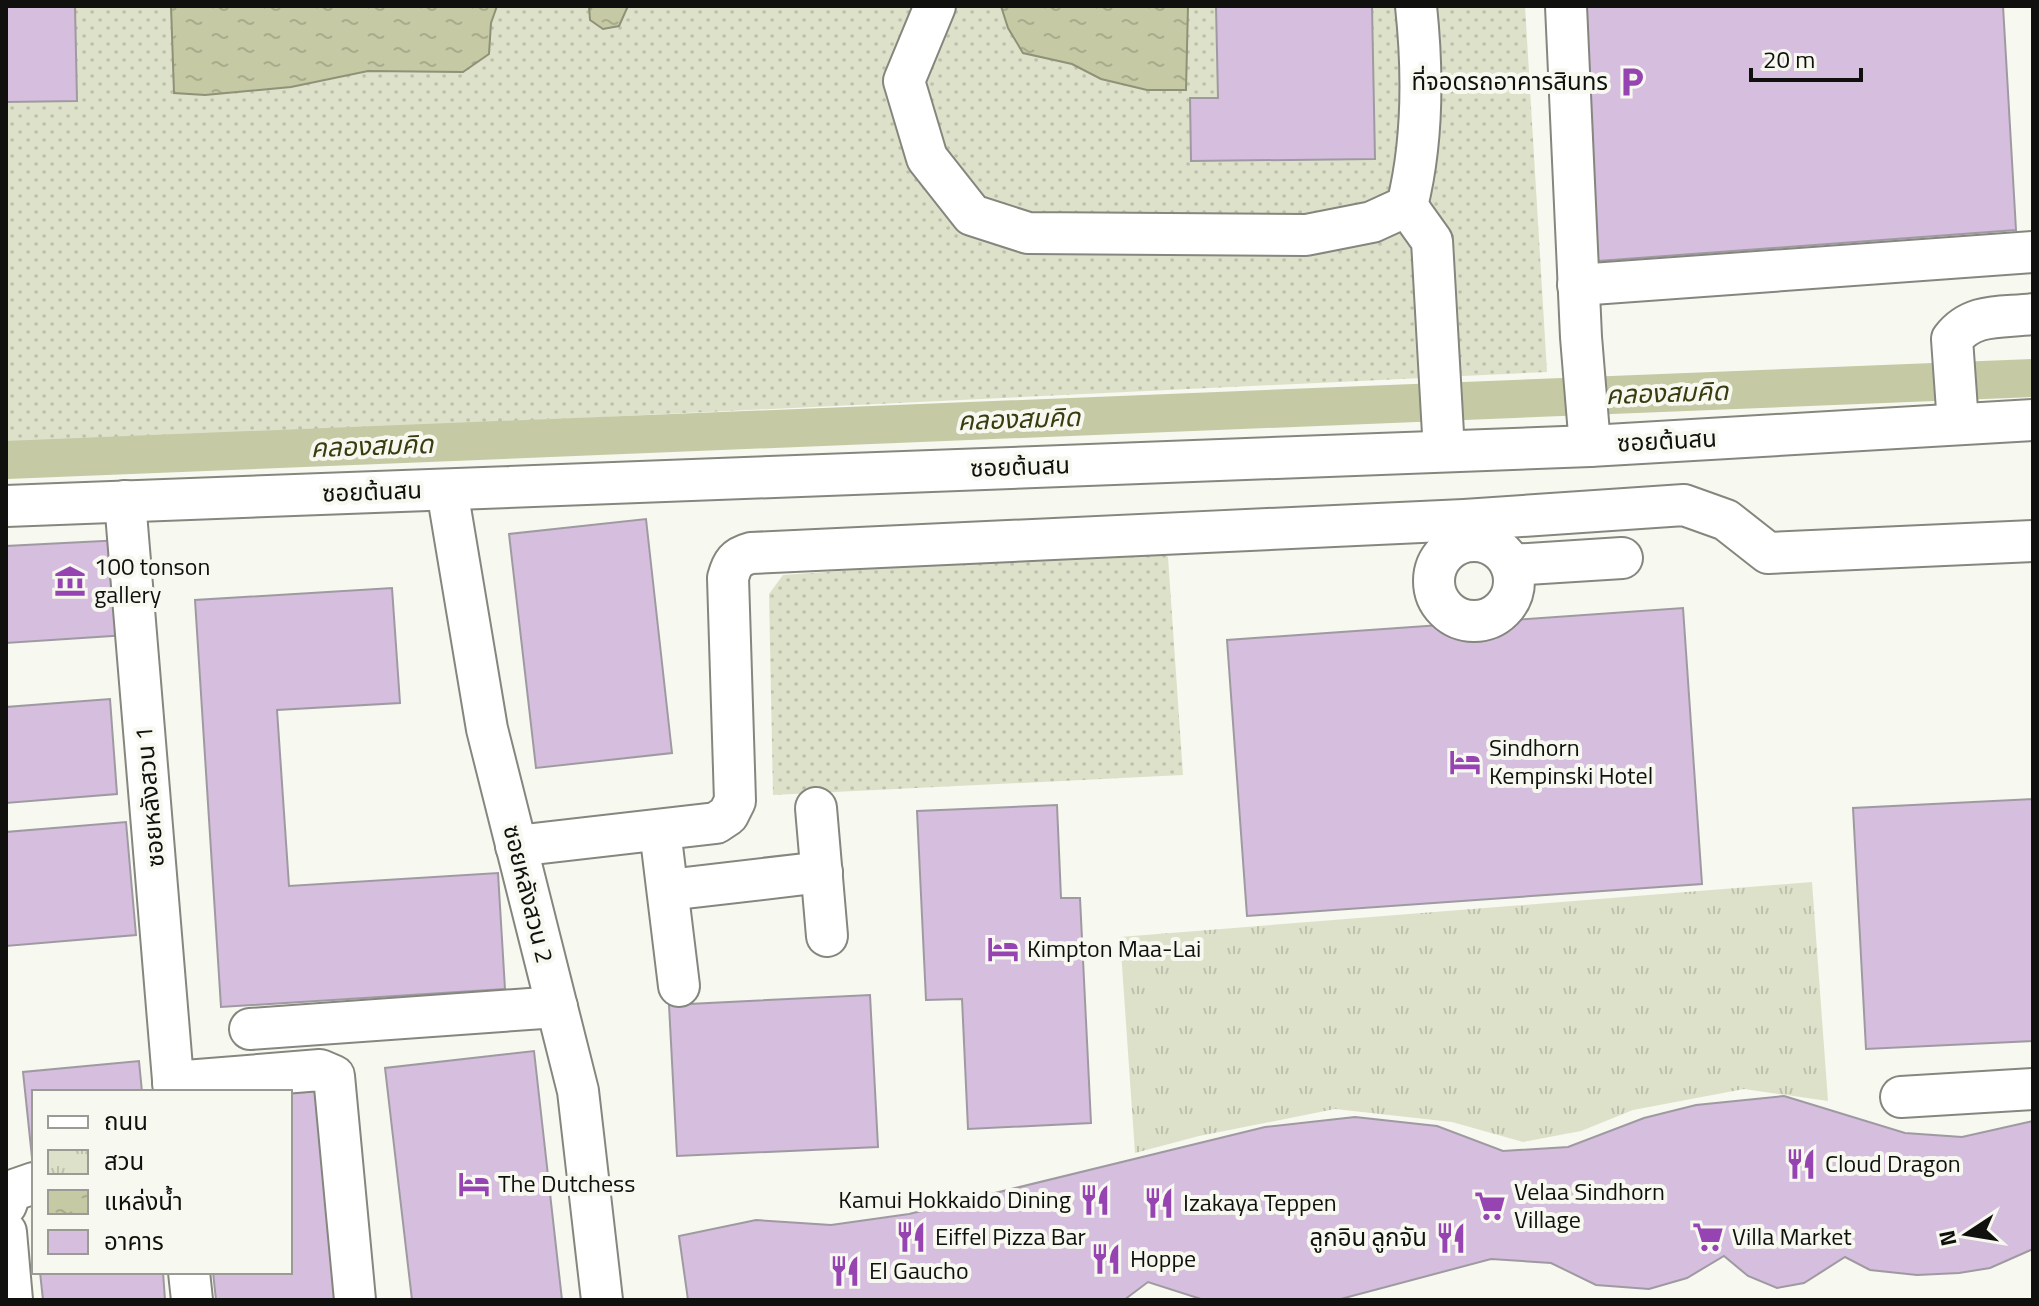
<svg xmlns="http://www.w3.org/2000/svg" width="2039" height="1306" font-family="'Titillium Web','Noto Sans Thai',sans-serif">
	<defs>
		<pattern id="park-tufts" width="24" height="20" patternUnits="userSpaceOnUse" patternTransform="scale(2)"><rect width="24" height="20" fill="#dee1c9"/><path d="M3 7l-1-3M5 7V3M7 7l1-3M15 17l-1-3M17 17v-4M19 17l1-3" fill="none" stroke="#bdc0ab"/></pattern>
		<pattern id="garden-dots" width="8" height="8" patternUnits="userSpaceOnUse" patternTransform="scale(2)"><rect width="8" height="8" fill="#dee1c9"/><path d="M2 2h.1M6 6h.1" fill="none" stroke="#bdc0ab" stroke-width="1.8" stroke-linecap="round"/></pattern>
		<pattern id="water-ripples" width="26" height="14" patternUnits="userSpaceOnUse" patternTransform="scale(2)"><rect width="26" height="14" fill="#c5c9a4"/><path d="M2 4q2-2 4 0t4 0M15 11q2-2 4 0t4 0" fill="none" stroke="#a8ac8c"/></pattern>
	</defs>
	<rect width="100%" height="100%" fill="#f7f8ef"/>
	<polygon fill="url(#park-tufts)" points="1812,882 1828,1101 1744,1089 1633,1110 1581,1131 1523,1142 1452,1122 1335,1109 1199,1136 1135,1153 1120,937"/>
	<g fill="url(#garden-dots)">
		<polygon points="6,6 1525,6 1547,372 520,421 6,450"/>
		<polygon points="1155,548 1168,557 1183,775 773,795 769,594 783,575"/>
	</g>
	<g fill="url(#water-ripples)" stroke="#8f9277" stroke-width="2">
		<polygon points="171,6 497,6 491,23 489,54 463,72 368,71 291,87 205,95 174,93"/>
		<polygon points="589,6 628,6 619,26 603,29 590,20"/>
		<polygon points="1001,6 1188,6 1186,90 1147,90 1101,79 1072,64 1023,53 1008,28"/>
	</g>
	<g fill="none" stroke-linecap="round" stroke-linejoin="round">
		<polyline stroke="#c5c9a4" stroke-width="38" points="6,460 2033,378"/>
	</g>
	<g fill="#d5bede" stroke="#9f9aa1" stroke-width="2">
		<polygon points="6,6 75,6 77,101 6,102"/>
		<polygon points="1216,6 1372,6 1375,159 1191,161 1190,98 1218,98"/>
		<polygon points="1586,6 2003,6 2016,230 1598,261"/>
		<polygon points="646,519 672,753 536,768 509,534"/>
		<polygon points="122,540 127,635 6,643 6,546"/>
		<polygon points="392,588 400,703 277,710 289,886 498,873 505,989 221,1007 195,600"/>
		<polygon points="1683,608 1702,884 1247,916 1227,640"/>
		<polygon points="110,699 117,794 6,803 6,707"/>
		<polygon points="2033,799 2033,1041 1866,1049 1853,808"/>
		<polygon points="1057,805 1061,898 1080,898 1091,1123 968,1129 962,999 926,1000 917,811"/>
		<polygon points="126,822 136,935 6,946 6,832"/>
		<polygon points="870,995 878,1147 677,1156 669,1005"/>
		<polygon points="534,1051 562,1300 412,1300 385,1068"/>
		<polygon points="139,1061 142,1092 34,1092 33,1167 23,1072"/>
		<polygon points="324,1088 342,1300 216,1300 213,1272 290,1272 290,1092"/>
		<polygon points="1784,1096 1905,1133 1962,1137 2033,1121 2033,1249 1990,1268 1959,1273 1917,1275 1870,1270 1845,1257 1804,1283 1777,1288 1748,1276 1724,1256 1687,1278 1649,1289 1596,1285 1551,1263 1491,1259 1337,1300 1204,1300 1148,1282 1124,1300 688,1300 679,1236 756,1220 831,1225 909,1214 1265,1127 1355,1117 1437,1126 1503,1151 1568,1147 1644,1118 1696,1105"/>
		<polygon points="40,1272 163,1272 165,1300 43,1300"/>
	</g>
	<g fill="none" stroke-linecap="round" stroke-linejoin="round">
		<defs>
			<g id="minor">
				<path d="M935,6L904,81L927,158L972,215L1028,233L1306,235L1372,222L1407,206C1423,142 1423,72 1416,6"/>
				<polyline points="1566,6 1581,337 1590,446"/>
				<polyline points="1407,206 1432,241 1444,451"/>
				<polyline points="1578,285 2033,252"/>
				<path d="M1958,424L1952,339C1973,312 2002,318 2033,314"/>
				<polyline points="447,490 487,729 578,1091 602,1300"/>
				<polyline points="125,501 174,1092"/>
				<polyline points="6,506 1590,446 2033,420"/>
				<circle cx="1474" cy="581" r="40"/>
				<polyline points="1511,565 1622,558"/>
				<polyline points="816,808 827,936"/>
				<polyline points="660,830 679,986"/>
				<path d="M516,846L716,823L728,815L735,801L728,578C732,563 736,557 751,553L1464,520L1684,505L1726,520L1768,553L2033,541"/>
				<polyline points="668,890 822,872"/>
				<polyline points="250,1029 557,1007"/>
				<polyline points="173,1082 320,1070 334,1076 355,1300"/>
				<polyline points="1901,1097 2033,1089"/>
				<polyline points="6,1205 11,1191 34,1183"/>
				<polyline points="6,1232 12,1300"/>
				<polyline points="189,1272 192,1300"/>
			</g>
		</defs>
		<use href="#minor" stroke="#85867e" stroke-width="44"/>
		<use href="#minor" stroke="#fff" stroke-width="40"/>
	</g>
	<defs>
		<symbol id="parking-bare" viewBox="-9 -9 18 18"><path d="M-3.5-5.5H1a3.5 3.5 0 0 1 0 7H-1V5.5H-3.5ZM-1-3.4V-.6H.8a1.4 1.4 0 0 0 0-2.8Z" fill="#9644b2" stroke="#f7f8ef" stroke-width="2.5" paint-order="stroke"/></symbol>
		<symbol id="museum-bare" viewBox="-9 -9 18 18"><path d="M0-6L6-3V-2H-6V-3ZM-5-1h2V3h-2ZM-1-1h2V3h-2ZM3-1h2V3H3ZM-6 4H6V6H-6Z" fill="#9644b2" stroke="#f7f8ef" stroke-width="2.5" paint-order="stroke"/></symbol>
		<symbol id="hotel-bare" viewBox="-9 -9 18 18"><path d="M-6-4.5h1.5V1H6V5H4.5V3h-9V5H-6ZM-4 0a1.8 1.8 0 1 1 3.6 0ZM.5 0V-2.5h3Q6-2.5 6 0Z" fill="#9644b2" stroke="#f7f8ef" stroke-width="2.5" paint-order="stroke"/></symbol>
		<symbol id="restaurant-bare" viewBox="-9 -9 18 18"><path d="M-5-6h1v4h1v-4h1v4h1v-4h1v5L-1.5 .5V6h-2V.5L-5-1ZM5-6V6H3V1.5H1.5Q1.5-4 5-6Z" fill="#9644b2" stroke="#f7f8ef" stroke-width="2.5" paint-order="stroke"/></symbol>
		<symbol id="supermarket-bare" viewBox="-9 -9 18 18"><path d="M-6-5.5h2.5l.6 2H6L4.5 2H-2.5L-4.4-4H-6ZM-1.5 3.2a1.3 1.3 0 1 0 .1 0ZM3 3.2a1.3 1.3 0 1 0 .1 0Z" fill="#9644b2" stroke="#f7f8ef" stroke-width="2.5" paint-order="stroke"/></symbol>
	</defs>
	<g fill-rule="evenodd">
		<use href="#parking-bare" x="1610" y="60" width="44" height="44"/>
		<use href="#museum-bare" x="48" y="559" width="44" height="44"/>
		<use href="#hotel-bare" x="1443" y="740" width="44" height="44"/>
		<use href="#hotel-bare" x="981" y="927" width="44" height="44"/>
		<use href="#restaurant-bare" x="1779" y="1142" width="44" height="44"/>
		<use href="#hotel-bare" x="452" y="1162" width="44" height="44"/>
		<use href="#restaurant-bare" x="1073" y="1178" width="44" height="44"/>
		<use href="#restaurant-bare" x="1137" y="1181" width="44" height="44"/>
		<use href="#supermarket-bare" x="1468" y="1184" width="44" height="44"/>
		<use href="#restaurant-bare" x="889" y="1215" width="44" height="44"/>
		<use href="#supermarket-bare" x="1686" y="1215" width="44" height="44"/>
		<use href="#restaurant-bare" x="1429" y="1216" width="44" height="44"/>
		<use href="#restaurant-bare" x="1084" y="1237" width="44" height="44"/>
		<use href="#restaurant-bare" x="823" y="1249" width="44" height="44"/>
	</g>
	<g text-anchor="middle" stroke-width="8" stroke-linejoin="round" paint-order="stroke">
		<g font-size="24" fill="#10100e" stroke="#f7f8ef" text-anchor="start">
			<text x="1608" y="90" text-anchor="end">ที่จอดรถอาคารสินทร</text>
			<text x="94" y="575">100 tonson<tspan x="94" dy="28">gallery</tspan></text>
			<text x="1489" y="756">Sindhorn<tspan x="1489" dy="28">Kempinski Hotel</tspan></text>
			<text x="1027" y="957">Kimpton Maa-Lai</text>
			<text x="1825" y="1172">Cloud Dragon</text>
			<text x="498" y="1192">The Dutchess</text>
			<text x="1514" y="1200">Velaa Sindhorn<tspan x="1514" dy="28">Village</tspan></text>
			<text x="1071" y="1208" text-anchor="end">Kamui Hokkaido Dining</text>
			<text x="1183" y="1211">Izakaya Teppen</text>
			<text x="935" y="1245">Eiffel Pizza Bar</text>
			<text x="1732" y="1245">Villa Market</text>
			<text x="1427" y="1246" text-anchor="end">ลูกอิน ลูกจัน</text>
			<text x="1130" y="1267">Hoppe</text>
			<text x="869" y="1279">El Gaucho</text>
		</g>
		<g font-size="24" fill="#10100e" stroke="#f7f8ef">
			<text transform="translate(1667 441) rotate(-3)" y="8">ซอยต้นสน</text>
			<text transform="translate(1020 467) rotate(-2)" y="8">ซอยต้นสน</text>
			<text transform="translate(372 492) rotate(-2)" y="8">ซอยต้นสน</text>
			<text transform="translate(150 797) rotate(-95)" y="8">ซอยหลังสวน 1</text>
			<text transform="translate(528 894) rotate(76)" y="8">ซอยหลังสวน 2</text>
		</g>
		<g font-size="26" font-style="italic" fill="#393c0f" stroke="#f7f8ef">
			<text transform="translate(1667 393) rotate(-2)" y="9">คลองสมคิด</text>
			<text transform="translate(1019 419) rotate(-2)" y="9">คลองสมคิด</text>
			<text transform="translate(372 446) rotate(-2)" y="9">คลองสมคิด</text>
		</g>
	</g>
	<rect width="2039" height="1306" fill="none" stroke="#10100e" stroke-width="16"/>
	<rect x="32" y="1090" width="260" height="184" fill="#f7f8ef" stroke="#9b9b95" stroke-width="2"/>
	<rect x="48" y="1116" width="40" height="12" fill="#ffffff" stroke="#9b9b95" stroke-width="2"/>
	<text x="104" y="1130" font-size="24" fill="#10100e">ถนน</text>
	<rect x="48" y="1150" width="40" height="24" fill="url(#park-tufts)" stroke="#9b9b95" stroke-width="2"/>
	<text x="104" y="1170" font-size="24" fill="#10100e">สวน</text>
	<rect x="48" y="1190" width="40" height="24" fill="url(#water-ripples)" stroke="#9b9b95" stroke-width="2"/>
	<text x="104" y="1210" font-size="24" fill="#10100e">แหล่งน้ำ</text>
	<rect x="48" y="1230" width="40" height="24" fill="#d5bede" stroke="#9b9b95" stroke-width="2"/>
	<text x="104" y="1250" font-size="24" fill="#10100e">อาคาร</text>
	<g transform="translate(1967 1234) rotate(258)" stroke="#f7f8ef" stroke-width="6" paint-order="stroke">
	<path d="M0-6L14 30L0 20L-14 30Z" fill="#10100e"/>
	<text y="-12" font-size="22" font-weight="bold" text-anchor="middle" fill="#10100e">N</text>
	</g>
	<path d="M1751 68v12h110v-12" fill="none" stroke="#10100e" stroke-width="4"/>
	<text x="1763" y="68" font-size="24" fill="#10100e" stroke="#f7f8ef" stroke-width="6" paint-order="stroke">20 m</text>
</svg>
